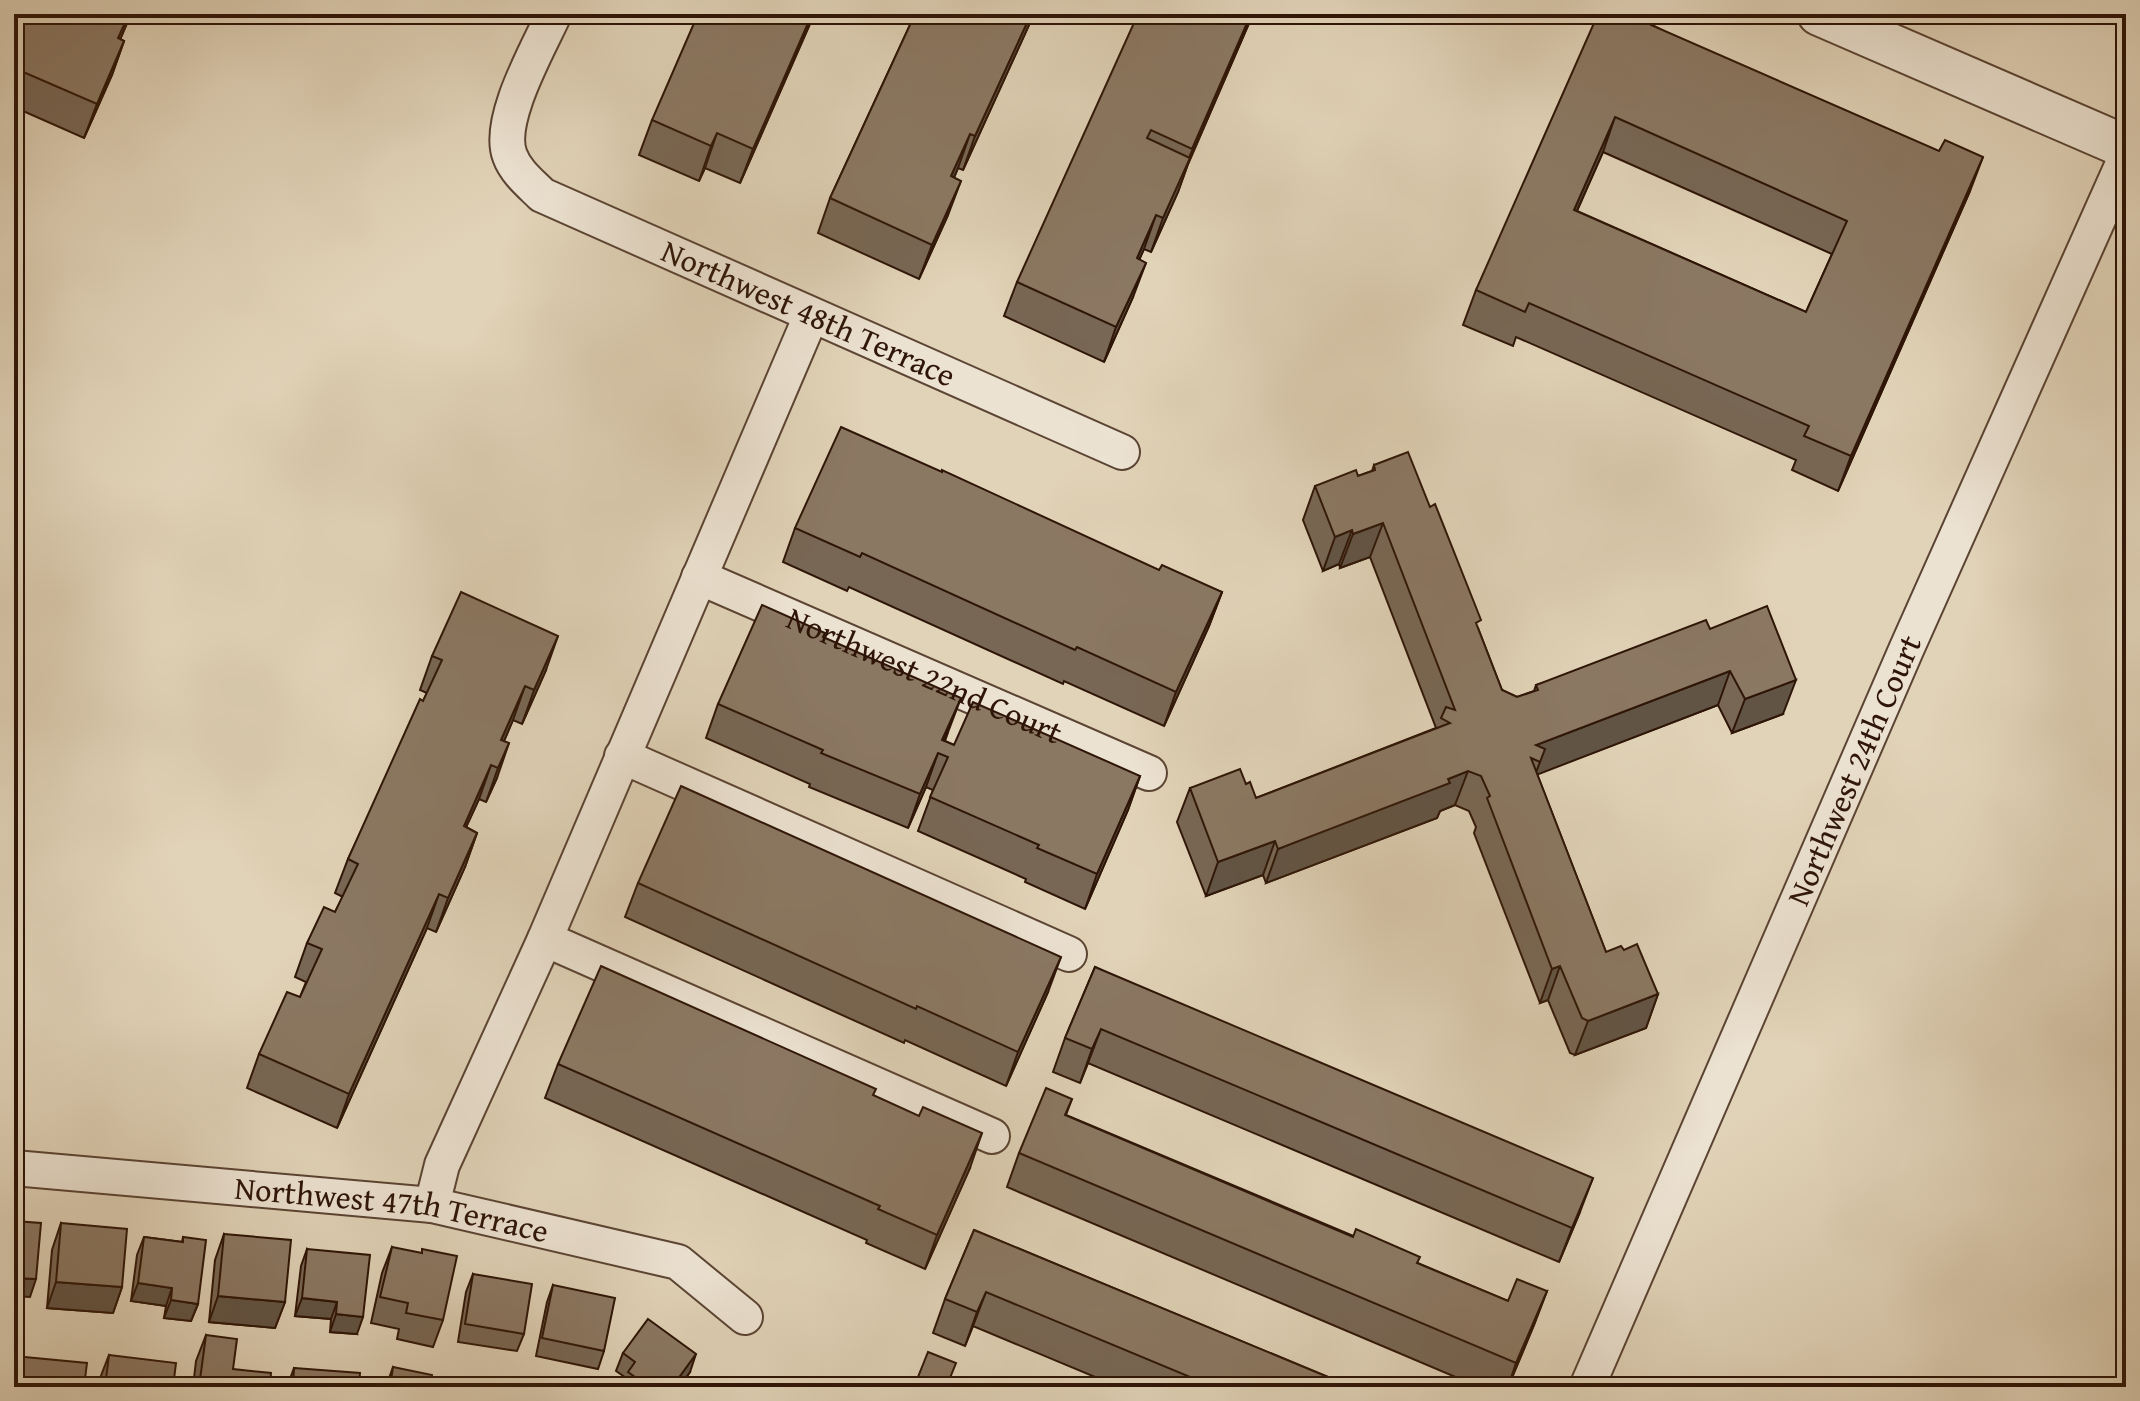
<svg xmlns="http://www.w3.org/2000/svg" width="2140" height="1401" font-family="'Gentium Book Plus',serif">
	<rect width="100%" height="100%" fill="#e1d3b8"/>
	<filter id="stains"><feTurbulence type="fractalNoise" baseFrequency=".0025" numOctaves="4"/><feColorMatrix values="0 0 0 0 .2 0 0 0 0 .09 0 0 0 0 .02 0 0 0 .5 -.17"/></filter>
	<radialGradient id="worn" r=".72"><stop offset=".6" stop-color="#630" stop-opacity="0"/><stop offset="1" stop-color="#630" stop-opacity=".3"/></radialGradient>
	<g fill="none" stroke-linecap="round" stroke-linejoin="round">
		<defs>
			<g id="minor">
				<path id="s1" d="M554,14C539,47 496,121 510,156C516,172 530,183 542,195L1122,452"/>
				<path id="s2" d="M699,577L1149,773"/>
				<polyline points="622,756 1069,954"/>
				<polyline points="545,939 992,1136"/>
				<path id="s3" d="M14,1168L432,1205L678,1262L745,1317"/>
				<polyline points="432,1205 442,1165 545,939 811,316"/>
				<path id="s4" d="M1587,1387L1906,650L2126,157"/>
			</g>
			<polyline id="tertiary" points="1819,14 2126,147"/>
		</defs>
		<use href="#minor" stroke="#5b4433" stroke-width="38"/>
		<use href="#tertiary" stroke="#5b4433" stroke-width="46"/>
		<use href="#minor" stroke="#ece2d1" stroke-width="34"/>
		<use href="#tertiary" stroke="#ece2d1" stroke-width="42"/>
	</g>
	<g fill="#786755" stroke="#2e1507" stroke-width="2" fill-rule="evenodd">
		<polygon points="23,14 131,14 120,39 124,41 112,75 84,138 14,107 14,34"/>
		<polygon points="915,14 1034,14 963,170 958,168 954,178 948,215 919,279 818,233 830,198"/>
		<polygon points="1253,14 1188,164 1178,192 1151,252 1144,249 1139,260 1133,297 1104,362 1004,316 1017,282"/>
		<path d="M1656,14L1652,25L1970,191L1838,491L1792,470L1796,460L1516,337L1513,346L1463,325L1476,290ZM1603,152L1832,254L1806,312L1577,211Z"/>
		<polygon points="809,26 740,183 705,168 699,181 639,155 652,120"/>
		<polygon points="1374,465 1478,628 1502,690 1517,697 1534,691 1536,685 1710,629 1783,714 1732,733 1718,705 1537,774 1606,952 1658,994 1646,1028 1575,1055 1570,1053 1548,1000 1540,1003 1474,833 1476,827 1469,811 1455,805 1440,811 1437,818 1266,883 1263,875 1206,896 1177,822 1190,788 1246,784 1256,798 1436,728 1370,557 1340,568 1339,564 1323,571 1303,520 1315,486 1358,476 1372,471"/>
		<polygon points="795,528 1159,570 1222,592 1209,626 1164,726 1064,681 1063,684 849,587 847,591 783,562"/>
		<polygon points="823,637 948,732 945,741 954,745 1140,776 1128,810 1085,909 1025,882 1026,879 918,831 933,790 926,787 908,828 809,787 810,784 706,738 718,704"/>
		<polygon points="432,656 546,670 522,724 513,720 504,741 497,778 486,802 479,799 466,827 477,833 465,867 436,932 427,928 337,1128 247,1088 259,1054 300,997 306,982 295,977 307,943 335,912 343,897 335,893 348,859 427,693 420,690"/>
		<polygon points="638,883 1048,992 1006,1086 905,1040 904,1043 625,917"/>
		<polygon points="1095,967 1580,1212 1559,1262 1088,1063 1080,1083 1053,1072 1065,1038"/>
		<polygon points="558,1064 970,1168 925,1269 866,1243 867,1240 545,1098"/>
		<polygon points="1072,1099 1066,1115 1508,1301 1547,1291 1534,1325 1508,1387 1479,1387 1007,1187 1019,1153"/>
		<polygon points="61,1223 122,1287 113,1313 47,1308 52,1250"/>
		<polygon points="974,1230 1352,1387 1119,1387 973,1326 965,1346 933,1333 945,1299"/>
		<polygon points="224,1234 285,1302 275,1328 209,1322 215,1260"/>
		<polygon points="144,1237 182,1242 183,1237 198,1304 191,1321 164,1318 166,1306 131,1301 137,1255"/>
		<polygon points="392,1247 443,1320 433,1347 397,1339 399,1329 371,1323 382,1273"/>
		<polygon points="307,1249 357,1334 330,1332 331,1319 295,1316 301,1266"/>
		<polygon points="473,1274 524,1334 517,1351 458,1342 466,1292"/>
		<polygon points="553,1285 604,1351 598,1369 536,1356 547,1302"/>
		<polygon points="206,1335 233,1369 270,1387 193,1387 196,1361"/>
		<polygon points="623,1353 690,1372 679,1387 623,1387 626,1378 616,1371"/>
		<polygon points="109,1355 173,1387 99,1387 99,1381"/>
		<polygon points="393,1367 430,1387 386,1387"/>
		<polygon points="294,1368 359,1387 287,1387"/>
	</g>
	<g fill="#615445" stroke="#2e1507" stroke-width="2">
		<polygon points="129,14 131,14 106,73 118,38"/>
		<polygon points="812,14 814,14 809,26 740,183 753,149"/>
		<polygon points="1031,14 1034,14 963,170 975,136"/>
		<polygon points="1251,14 1253,14 1188,164 1178,192 1151,252 1163,218"/>
		<polygon points="124,41 112,75 84,138 97,104"/>
		<polygon points="1615,117 1603,152 1562,244 1574,210"/>
		<polygon points="717,133 705,168 699,181 711,146"/>
		<polygon points="970,134 958,168 939,211 951,176"/>
		<polygon points="1983,157 1970,191 1838,491 1851,456"/>
		<polygon points="961,181 948,215 919,279 932,245"/>
		<polygon points="1156,215 1144,249 1124,293 1137,258"/>
		<polygon points="1146,263 1133,297 1104,362 1116,327"/>
		<polygon points="1383,523 1370,557 1340,568 1353,534"/>
		<polygon points="1352,530 1339,564 1323,571 1335,537"/>
		<polygon points="1222,592 1209,626 1164,726 1176,692"/>
		<polygon points="558,636 546,670 522,724 534,690"/>
		<polygon points="1730,671 1718,705 1536,775 1527,796 1540,762 1536,745"/>
		<polygon points="1796,680 1783,714 1732,733 1745,699"/>
		<polygon points="525,686 513,720 493,766 501,740"/>
		<polygon points="961,698 948,732 939,753 938,753 926,787 908,828 920,794"/>
		<polygon points="509,743 497,778 486,802 498,768"/>
		<polygon points="491,765 479,799 451,860 464,826"/>
		<polygon points="1468,771 1455,805 1440,811 1437,818 1266,883 1278,849"/>
		<polygon points="1140,776 1128,810 1085,909 1097,874"/>
		<polygon points="477,833 465,867 436,932 448,898"/>
		<polygon points="1275,841 1263,875 1206,896 1218,862"/>
		<polygon points="439,894 427,928 337,1128 349,1094"/>
		<polygon points="1061,957 1048,992 1006,1086 1018,1052"/>
		<polygon points="1560,966 1548,1000 1540,1003 1552,969"/>
		<polygon points="1658,994 1646,1028 1575,1055 1588,1021"/>
		<polygon points="1101,1029 1088,1063 1080,1083 1092,1049"/>
		<polygon points="982,1133 970,1168 925,1269 937,1235"/>
		<polygon points="1593,1178 1580,1212 1559,1262 1572,1228"/>
		<polygon points="14,1278 36,1279 30,1297 14,1296"/>
		<polygon points="56,1282 122,1287 113,1313 47,1308"/>
		<polygon points="138,1283 172,1288 166,1306 131,1301"/>
		<polygon points="1547,1291 1534,1325 1508,1387 1516,1363"/>
		<polygon points="986,1292 973,1326 965,1346 977,1312"/>
		<polygon points="218,1296 285,1302 275,1328 209,1322"/>
		<polygon points="302,1298 337,1302 331,1319 295,1316"/>
		<polygon points="171,1300 198,1304 191,1321 164,1318"/>
		<polygon points="336,1314 363,1317 357,1334 330,1332"/>
		<polygon points="696,1354 690,1372 679,1387 672,1387"/>
	</g>
	<g fill="#8b7863" stroke="#2e1507" stroke-width="2" fill-rule="evenodd">
		<polygon points="23,14 129,14 118,38 124,41 97,104 14,68 14,34"/>
		<polygon points="698,14 812,14 753,149 717,133 711,146 652,120"/>
		<polygon points="915,14 1031,14 975,136 970,134 951,176 961,181 932,245 830,198"/>
		<polygon points="1138,14 1251,14 1192,149 1151,130 1147,138 1190,158 1163,218 1156,215 1137,258 1146,263 1116,327 1017,282"/>
		<path d="M1598,14H1656L1651,25L1939,151L1945,140L1983,157L1851,456L1804,436L1809,426L1529,303L1525,312L1476,290ZM1615,117L1847,221L1806,312L1574,210Z"/>
		<polygon points="841,427 942,472 942,470 1159,570 1162,565 1222,592 1176,692 1077,647 1075,650 862,553 860,557 795,528"/>
		<polygon points="1408,452 1430,507 1435,504 1481,620 1476,623 1502,690 1517,697 1538,690 1536,685 1706,620 1710,629 1767,606 1796,680 1745,699 1730,671 1536,745 1545,749 1540,762 1531,758 1606,952 1621,946 1624,950 1637,944 1658,994 1588,1021 1582,1018 1560,966 1552,969 1487,798 1490,796 1481,776 1468,771 1448,779 1450,783 1278,849 1275,841 1218,862 1190,788 1240,769 1246,784 1250,782 1256,798 1450,723 1441,718 1446,707 1455,710 1383,523 1353,534 1352,530 1335,537 1315,486 1356,470 1358,476 1375,470 1374,465"/>
		<polygon points="461,592 558,636 534,690 525,686 501,740 509,743 498,768 491,765 464,826 477,833 448,898 439,894 349,1094 259,1054 287,992 300,997 322,949 307,943 324,907 335,912 358,864 348,859 420,699 423,701 442,660 432,656"/>
		<polygon points="762,605 825,633 823,637 961,698 942,740 954,745 973,702 1140,776 1097,874 1037,848 1039,845 930,797 948,757 938,753 920,794 821,753 823,750 718,704"/>
		<polygon points="681,786 1061,957 1018,1052 917,1006 916,1009 638,883"/>
		<polygon points="601,966 876,1089 873,1095 919,1116 923,1107 982,1133 937,1235 878,1209 880,1206 558,1064"/>
		<polygon points="1095,967 1593,1178 1572,1228 1101,1029 1092,1049 1065,1038"/>
		<polygon points="1046,1088 1072,1099 1065,1115 1353,1237 1356,1229 1420,1257 1417,1263 1508,1301 1517,1279 1547,1291 1516,1363 1019,1153"/>
		<polygon points="14,1221 41,1223 36,1279 14,1278"/>
		<polygon points="61,1223 127,1229 122,1287 56,1282"/>
		<polygon points="974,1230 1352,1387 1214,1387 986,1292 977,1312 945,1299"/>
		<polygon points="224,1234 291,1240 285,1302 218,1296"/>
		<polygon points="144,1237 183,1242 183,1237 206,1240 198,1304 171,1300 172,1288 138,1283"/>
		<polygon points="392,1247 422,1253 422,1249 457,1256 443,1320 406,1313 408,1303 380,1297"/>
		<polygon points="307,1249 370,1255 363,1317 336,1314 337,1302 302,1298"/>
		<polygon points="473,1274 532,1284 524,1334 465,1324"/>
		<polygon points="553,1285 615,1298 604,1351 542,1338"/>
		<polygon points="648,1319 696,1354 672,1387 649,1387 628,1372 635,1362 623,1353"/>
		<polygon points="206,1335 237,1339 233,1369 271,1373 270,1387 199,1387"/>
		<polygon points="928,1352 956,1363 950,1378 972,1387 914,1387"/>
		<polygon points="109,1355 176,1363 173,1387 105,1387"/>
		<polygon points="14,1356 87,1363 84,1387 14,1387"/>
		<polygon points="393,1367 432,1375 430,1387 390,1387"/>
		<polygon points="294,1368 360,1373 359,1387 293,1387"/>
	</g>
	<g text-anchor="middle" stroke-width="7" stroke-linejoin="round" paint-order="stroke">
		<g font-size="32" fill="#2e1507" stroke="#ece2d1">
			<text dy="11" stroke="none"><textPath href="#s1" startOffset="494">Northwest 48th Terrace</textPath></text>
			<text dy="11" stroke="none"><textPath href="#s2" startOffset="246">Northwest 22nd Court</textPath></text>
			<text dy="11" stroke="none"><textPath href="#s4" startOffset="672">Northwest 24th Court</textPath></text>
			<text dy="11" stroke="none"><textPath href="#s3" startOffset="380">Northwest 47th Terrace</textPath></text>
		</g>
	</g>
	<rect width="2140" height="1401" fill="none" stroke="#e1d3b8" stroke-width="48"/>
	<rect x="16" y="16" width="2108" height="1369" fill="none" stroke="#2e1507" stroke-width="4"/>
	<rect x="24" y="24" width="2092" height="1353" fill="none" stroke="#2e1507" stroke-width="2"/>
	<rect width="100%" height="100%" filter="url(#stains)"/>
	<rect width="100%" height="100%" fill="url(#worn)"/>
</svg>
